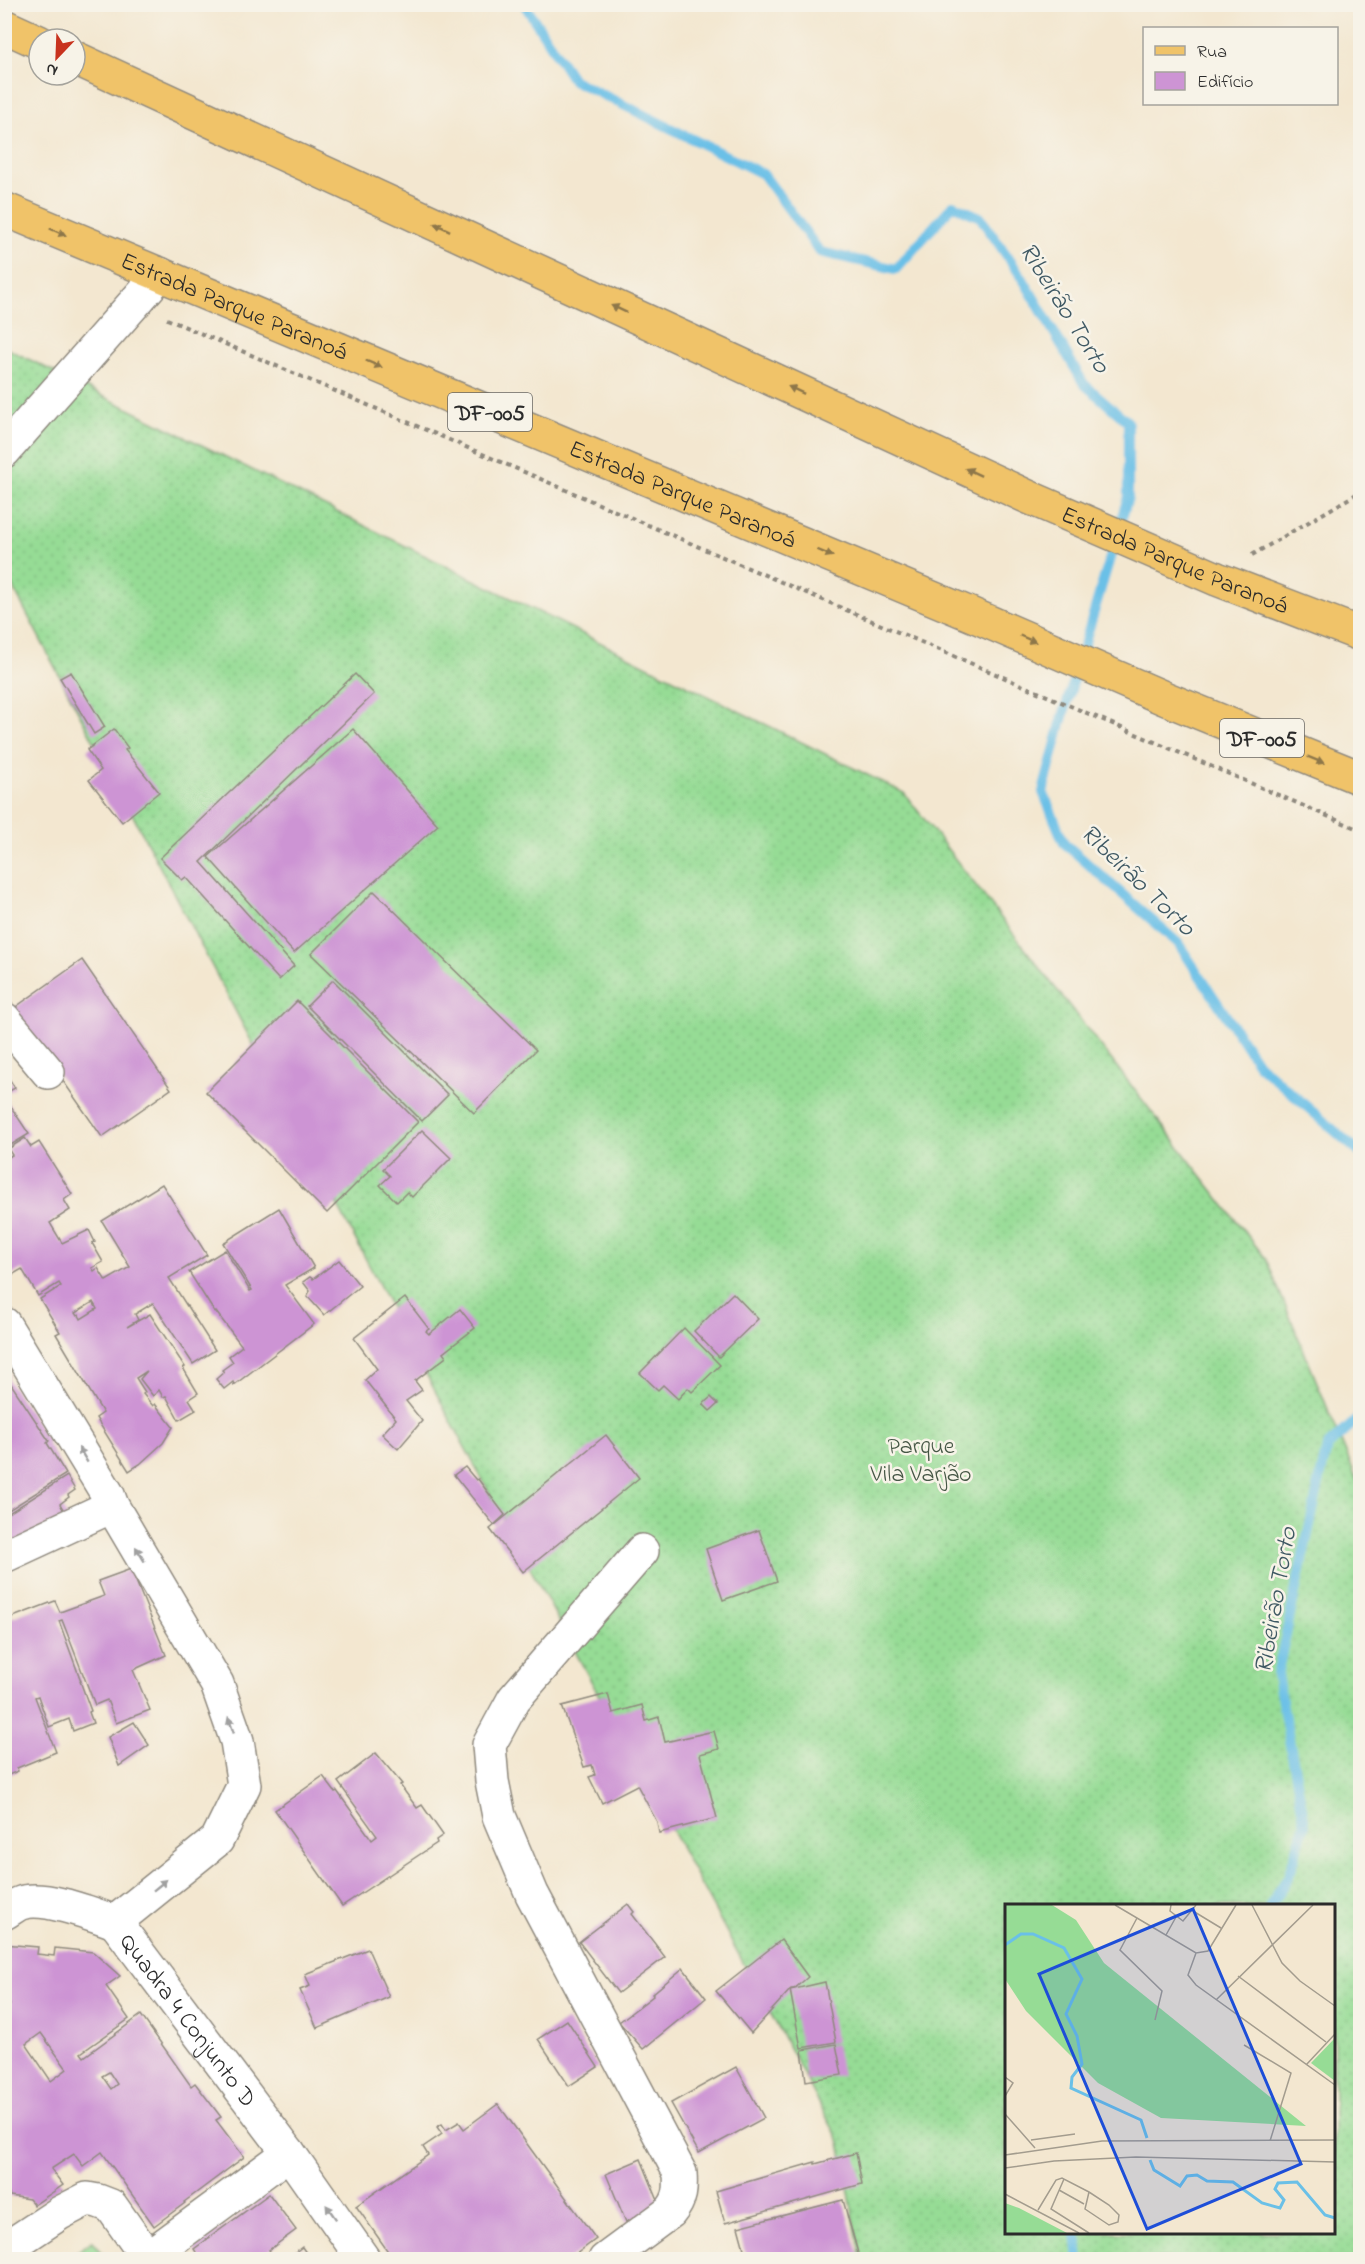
<svg xmlns="http://www.w3.org/2000/svg" width="1365" height="2264" font-family="'Indie Flower',sans-serif">
	<defs>
		<pattern id="grass-dots" width="8" height="8" patternUnits="userSpaceOnUse" patternTransform="scale(1.5)"><rect width="8" height="8" fill="#96dc95"/><path d="M2 2h.1M6 6h.1" fill="none" stroke="#81bd81" stroke-width="1.8" stroke-linecap="round"/></pattern>
	</defs>
	<rect width="100%" height="100%" fill="#f7f3e8"/>
	<filter id="ink" filterUnits="userSpaceOnUse"><feTurbulence type="fractalNoise" baseFrequency=".0167" numOctaves="2"/><feDisplacementMap in="SourceGraphic" scale="12" xChannelSelector="R" yChannelSelector="G"/><feConvolveMatrix kernelMatrix="1 2 1 2 8 2 1 2 1" color-interpolation-filters="sRGB"/></filter>
	<filter id="wash" filterUnits="userSpaceOnUse"><feTurbulence type="fractalNoise" baseFrequency=".008" numOctaves="4" result="noise"/><feDisplacementMap in="SourceGraphic" scale="24" xChannelSelector="R" yChannelSelector="G"/><feGaussianBlur stdDeviation="1.35" result="paint"/><feColorMatrix in="noise" values="0 0 0 0 0 0 0 0 0 0 0 0 0 0 0 0 0 1.4 0 .05"/><feComposite in="paint" operator="in"/></filter>
	<g filter="url(#wash)">
		<rect width="100%" height="100%" fill="#f3e7d0"/>
		<path fill="url(#grass-dots)" stroke="#608460" stroke-width="1.5" fill-rule="evenodd" d="M4,347L904,793L1266,1259L1360,1487V2259H861L840,2142L455,1429L5,572ZM1006,1906H1334V2232H1006Z"/>
		<polygon fill="#96dc95" stroke="#608460" stroke-width="1.5" points="92,2241 106,2259 67,2259"/>
		<g fill="none" stroke-linecap="round" stroke-linejoin="round">
			<g stroke="#6ac0e7" stroke-width="10">
				<polyline points="524,4 573,80 763,174 820,252 896,269 953,205 980,217 1023,279 1084,384 1128,422 1128,497 1061,723 1043,792 1064,843 1178,943 1258,1064 1360,1153"/>
				<polyline points="1270,1906 1288,1877 1305,1824 1277,1675 1327,1447 1360,1417"/>
				<polyline points="1076,2232 1079,2260"/>
			</g>
		</g>
		<g id="blocks">
			<g fill="#cd94d4" fill-rule="evenodd">
				<polygon points="71,672 105,727 94,734 60,678"/>
				<polygon points="355,674 374,694 201,862 294,966 279,980 186,877 182,880 160,858"/>
				<polygon points="114,729 128,748 125,750 159,792 122,822 89,780 101,770 87,750"/>
				<polygon points="353,729 438,825 294,953 208,857"/>
				<polygon points="374,891 536,1050 474,1113 311,954"/>
				<polygon points="82,960 171,1089 102,1137 13,1009"/>
				<polygon points="333,980 448,1095 422,1121 307,1006"/>
				<polygon points="297,1001 418,1122 327,1213 206,1092"/>
				<polygon points="4,1071 15,1088 4,1094"/>
				<polygon points="7,1101 29,1134 4,1149 4,1103"/>
				<polygon points="422,1130 451,1158 412,1197 407,1192 397,1202 380,1185 390,1176 383,1169"/>
				<path d="M25,1138L31,1147L39,1142L72,1194L64,1200L70,1210L50,1223L62,1243L89,1230L95,1242L92,1243L103,1262L92,1268L94,1271L98,1268L106,1281L130,1267L102,1221L162,1184L207,1255L169,1278L215,1350L193,1364L153,1303L135,1314L138,1320L127,1327L150,1314L185,1367L183,1368L198,1393L189,1399L196,1410L179,1420L166,1396L163,1397L159,1390L153,1396L140,1379L147,1371L136,1378L145,1392L143,1394L153,1406L155,1404L173,1427L163,1443L140,1464L129,1471L96,1418L103,1413L56,1334L60,1332L40,1299L61,1286L59,1283L38,1296L22,1269L12,1275L4,1262V1160L12,1155L8,1149ZM93,1302L97,1309L81,1319L79,1315L77,1316L75,1313Z"/>
				<polygon points="279,1208 314,1268 285,1285 314,1324 234,1385 233,1382 224,1389 216,1379 224,1372 222,1370 233,1362 229,1356 242,1346 216,1312 215,1313 189,1272 225,1250 250,1291 252,1290 223,1243"/>
				<polygon points="339,1260 360,1286 324,1315 307,1296 310,1291 303,1282 310,1277 313,1279"/>
				<polygon points="733,1293 758,1319 719,1357 694,1331"/>
				<polygon points="405,1298 429,1329 426,1331 429,1334 460,1309 475,1328 443,1353 446,1357 415,1381 422,1390 406,1401 422,1421 398,1449 382,1434 396,1419 365,1380 377,1369 354,1338"/>
				<polygon points="684,1328 720,1365 692,1392 688,1388 678,1399 663,1385 658,1390 640,1373"/>
				<polygon points="4,1368 10,1376 7,1378 49,1441 47,1443 66,1474 4,1513"/>
				<polygon points="711,1397 718,1404 710,1411 703,1404"/>
				<polygon points="606,1435 639,1478 523,1572 490,1529"/>
				<polygon points="465,1467 476,1480 478,1479 505,1515 494,1525 454,1475"/>
				<polygon points="67,1476 75,1490 68,1495 69,1497 60,1504 70,1521 4,1546 4,1516"/>
				<polygon points="759,1530 777,1581 723,1600 706,1549"/>
				<polygon points="131,1569 166,1655 133,1670 150,1710 116,1723 107,1700 95,1705 62,1620 59,1621 81,1681 80,1681 91,1711 89,1712 93,1723 73,1731 69,1719 49,1727 38,1696 35,1697 56,1752 17,1768 18,1771 6,1776 5,1620 55,1601 60,1612 104,1596 98,1581"/>
				<polygon points="608,1694 613,1713 642,1705 646,1721 659,1717 665,1742 714,1731 719,1749 700,1754 717,1818 659,1833 657,1822 637,1785 602,1803 589,1777 595,1775 592,1765 584,1767 562,1706"/>
				<polygon points="134,1722 149,1745 119,1766 108,1737"/>
				<polygon points="376,1753 402,1784 400,1785 417,1808 422,1805 443,1835 436,1840 437,1843 342,1906 275,1810 323,1776 335,1792 337,1791 372,1840 377,1836 338,1782"/>
				<polygon points="628,1904 634,1912 632,1914 665,1957 618,1993 579,1942"/>
				<polygon points="781,1940 808,1977 794,1989 791,1989 751,2033 716,1991"/>
				<path d="M4,1944L38,1947L37,1954L54,1956L55,1948L93,1952L120,1976L106,1986L129,2019L81,2053L84,2057L141,2015L191,2086L195,2083L221,2117L216,2120L244,2157L184,2202L185,2203L154,2226L102,2152L83,2166L74,2154L51,2169L63,2185L34,2205L29,2199L10,2196L7,2191L4,2192V2008L10,2005L6,1998L4,1999ZM41,2033L67,2069L51,2081L26,2044ZM109,2072L117,2084L111,2089L102,2076Z"/>
				<polygon points="368,1949 389,1997 317,2028 300,1990 310,1986 305,1974"/>
				<polygon points="683,1968 706,1998 643,2049 619,2022 653,1996 652,1994"/>
				<polygon points="825,1982 836,2042 801,2048 790,1990"/>
				<polygon points="567,2020 598,2067 569,2086 538,2039"/>
				<polygon points="836,2044 842,2075 806,2081 802,2050"/>
				<polygon points="736,2067 764,2118 699,2153 671,2103"/>
				<polygon points="498,2104 596,2239 568,2260 394,2260 356,2206 428,2155 423,2147 442,2134 437,2127 442,2124 446,2130 459,2122 464,2129"/>
				<polygon points="856,2153 862,2184 725,2223 716,2191 815,2162 815,2164"/>
				<polygon points="641,2159 661,2208 626,2222 606,2174"/>
				<polygon points="269,2194 296,2230 269,2250 276,2260 201,2260 194,2249"/>
				<polygon points="843,2200 860,2260 747,2260 738,2227"/>
				<polygon points="302,2247 311,2260 285,2260"/>
			</g>
		</g>
	</g>
	<g filter="url(#ink)">
		<use href="#blocks" fill-opacity="0" stroke="#8f897e" stroke-width="1.5"/>
		<g fill="none" stroke-linecap="round" stroke-linejoin="round">
			<defs>
				<g id="minor">
					<polyline points="4,451 160,274"/>
					<polyline points="4,1019 48,1072"/>
					<polyline points="4,1556 112,1506"/>
					<path d="M4,1913C10,1910 15,1905 21,1903C44,1895 92,1914 115,1922"/>
					<polyline points="4,2250 60,2213 87,2199 98,2201 111,2206 149,2260"/>
					<polyline points="148,2257 289,2153"/>
					<path d="M605,2260L670,2212C681,2199 681,2189 680,2173L532,1894L499,1816L492,1781L489,1745L514,1699L642,1551"/>
				</g>
				<g id="tertiary">
					<path id="s1" d="M4,1324L108,1495L112,1506L217,1684L237,1741L244,1785L217,1840L115,1922L289,2153L364,2260"/>
				</g>
				<g id="primary">
					<polyline points="4,26 39,42"/>
					<path id="s2" d="M75,58L1026,496L1217,579L1360,634"/>
					<path id="s3" d="M4,209L975,616L1164,698L1360,778"/>
				</g>
			</defs>
			<use href="#minor" stroke="#8f897e" stroke-width="36"/>
			<use href="#tertiary" stroke="#8f897e" stroke-width="36"/>
			<use href="#primary" stroke="#8f897e" stroke-width="36"/>
			<g stroke="#8f897e" stroke-width="4" stroke-dasharray="4.5 4.5" stroke-linecap="butt">
				<polyline points="167,319 1360,830"/>
				<polyline points="1252,555 1360,492"/>
			</g>
			<use href="#minor" stroke="#fff" stroke-width="33"/>
			<use href="#tertiary" stroke="#fff" stroke-width="33"/>
			<use href="#primary" stroke="#f0c369" stroke-width="33"/>
		</g>
		<defs><path id="oneway-solid" d="M-6-.8H1V-3.2L6.5 0L1 3.2V.8H-6Z" transform="scale(1.5)"/></defs>
		<g fill="#8e774a">
			<use href="#oneway-solid" transform="translate(442 227) rotate(-155)"/>
			<use href="#oneway-solid" transform="translate(58 232) rotate(23)"/>
			<use href="#oneway-solid" transform="translate(619 309) rotate(-155)"/>
			<use href="#oneway-solid" transform="translate(374 364) rotate(23)"/>
			<use href="#oneway-solid" transform="translate(796 390) rotate(-155)"/>
			<use href="#oneway-solid" transform="translate(973 472) rotate(-155)"/>
			<use href="#oneway-solid" transform="translate(825 553) rotate(23)"/>
			<use href="#oneway-solid" transform="translate(1028 639) rotate(23)"/>
			<use href="#oneway-solid" transform="translate(1316 760) rotate(22)"/>
		</g>
		<g fill="#a0a0a0">
			<use href="#oneway-solid" transform="translate(83 1455) rotate(-121)"/>
			<use href="#oneway-solid" transform="translate(140 1554) rotate(-121)"/>
			<use href="#oneway-solid" transform="translate(231 1725) rotate(-109)"/>
			<use href="#oneway-solid" transform="translate(160 1885) rotate(-39)"/>
			<use href="#oneway-solid" transform="translate(331 2212) rotate(-125)"/>
		</g>
	</g>
	<g text-anchor="middle" stroke-width="5" stroke-linejoin="round" paint-order="stroke">
		<g fill="#f7f3e8" stroke="#686764" stroke-width="1.5">
			<rect x="448" y="393" width="84" height="38" rx="4.5"/>
			<rect x="1220" y="719" width="84" height="38" rx="4.5"/>
		</g>
		<g font-size="22" font-weight="bold" fill="#2b2b2b">
			<text x="490" y="420">DF-005</text>
			<text x="1262" y="746">DF-005</text>
		</g>
		<g font-size="24" fill="#2b2b2b" stroke="#f7f3e8">
			<text dy="8" stroke="none"><textPath href="#s3" startOffset="250">Estrada Parque Paranoá</textPath></text>
			<text dy="8" stroke="none"><textPath href="#s3" startOffset="736">Estrada Parque Paranoá</textPath></text>
			<text dy="8" stroke="none"><textPath href="#s2" startOffset="1209">Estrada Parque Paranoá</textPath></text>
			<text dy="8" stroke="none"><textPath href="#s1" startOffset="838">Quadra 4 Conjunto D</textPath></text>
		</g>
		<g font-size="24" fill="#465746" stroke="#f7f3e8">
			<text x="921" y="1453">Parque<tspan x="921" dy="28">Vila Varjão</tspan></text>
		</g>
		<g font-size="26" font-style="italic" fill="#3e5863" stroke="#f7f3e8">
			<text transform="translate(1066 307) rotate(58)" y="9">Ribeirão Torto</text>
			<text transform="translate(1139 879) rotate(44)" y="9">Ribeirão Torto</text>
			<text transform="translate(1274 1600) rotate(-80)" y="9">Ribeirão Torto</text>
		</g>
	</g>
	<g transform="translate(1005 1904)">
		<rect width="330" height="330" fill="#f3e7d0"/>
		<path d="M0,1H47L71,16L99,59L301,222L156,214L93,179L21,107L0,75ZM330,134V177L306,159ZM0,299L14,304L62,329H0Z" fill="#96dc95"/>
		<path fill="none" stroke="#6ac0e7" stroke-width="3" d="M0,41L16,30H28L59,44L77,75L61,110L72,132L77,160L67,173L66,184L136,216L142,234M145,256L149,266L175,282L182,272L192,271L202,277L228,278L257,299L275,304L279,296L270,285L273,279L292,278L320,311L330,314"/>
		<path fill="none" stroke="#a39c8e" stroke-width="1.5" d="M110,1L191,49L203,47L231,1M166,1L165,7L178,17L191,1M247,1L277,59L295,77L330,102M188,7L216,24M132,14L115,46L157,87L150,116M161,31L171,13M191,49L183,71L191,81L330,181M233,72L321,138M211,96L308,1M239,141L286,169L265,237M301,161L330,130M0,173L8,179L0,192M0,210L30,244M26,236L70,230M0,251L97,237L330,236M0,264L49,257L131,253L330,258M59,275L46,305L84,329M54,286L79,300M0,290L74,329M33,306L51,276L57,274L84,288L104,301L114,311L113,318L104,321L80,305L84,288"/>
		<path fill="#1d4ed8" fill-opacity="0.15" stroke="#1d4ed8" stroke-width="3" d="M188,5L296,260L142,325L34,70Z"/>
		<rect width="330" height="330" fill="none" stroke="#2b2b2b" stroke-width="3"/>
	</g>
	<rect width="1365" height="2264" fill="none" stroke="#f7f3e8" stroke-width="24"/>
	<rect x="1143" y="27" width="195" height="78" fill="#f7f3e8" stroke="#a5a39c" stroke-width="1.5"/>
	<rect x="1155" y="46" width="30" height="9" fill="#f0c369" stroke="#a5a39c" stroke-width="1.5"/>
	<text x="1197" y="57" font-size="18" fill="#2b2b2b">Rua</text>
	<rect x="1155" y="72" width="30" height="18" fill="#cd94d4" stroke="#a5a39c" stroke-width="1.5"/>
	<text x="1197" y="87" font-size="18" fill="#2b2b2b">Edifício</text>
	<g transform="translate(57 57) rotate(203)"><circle r="28" fill="#f7f3e8" stroke="#a5a39c" stroke-width="1.5"/>
	<path d="M0-4.5L10 22L0 15L-10 22Z" fill="#c8321e"/>
	<text y="-9" font-size="16" font-weight="bold" text-anchor="middle" fill="#2b2b2b">N</text>
	</g>
</svg>
